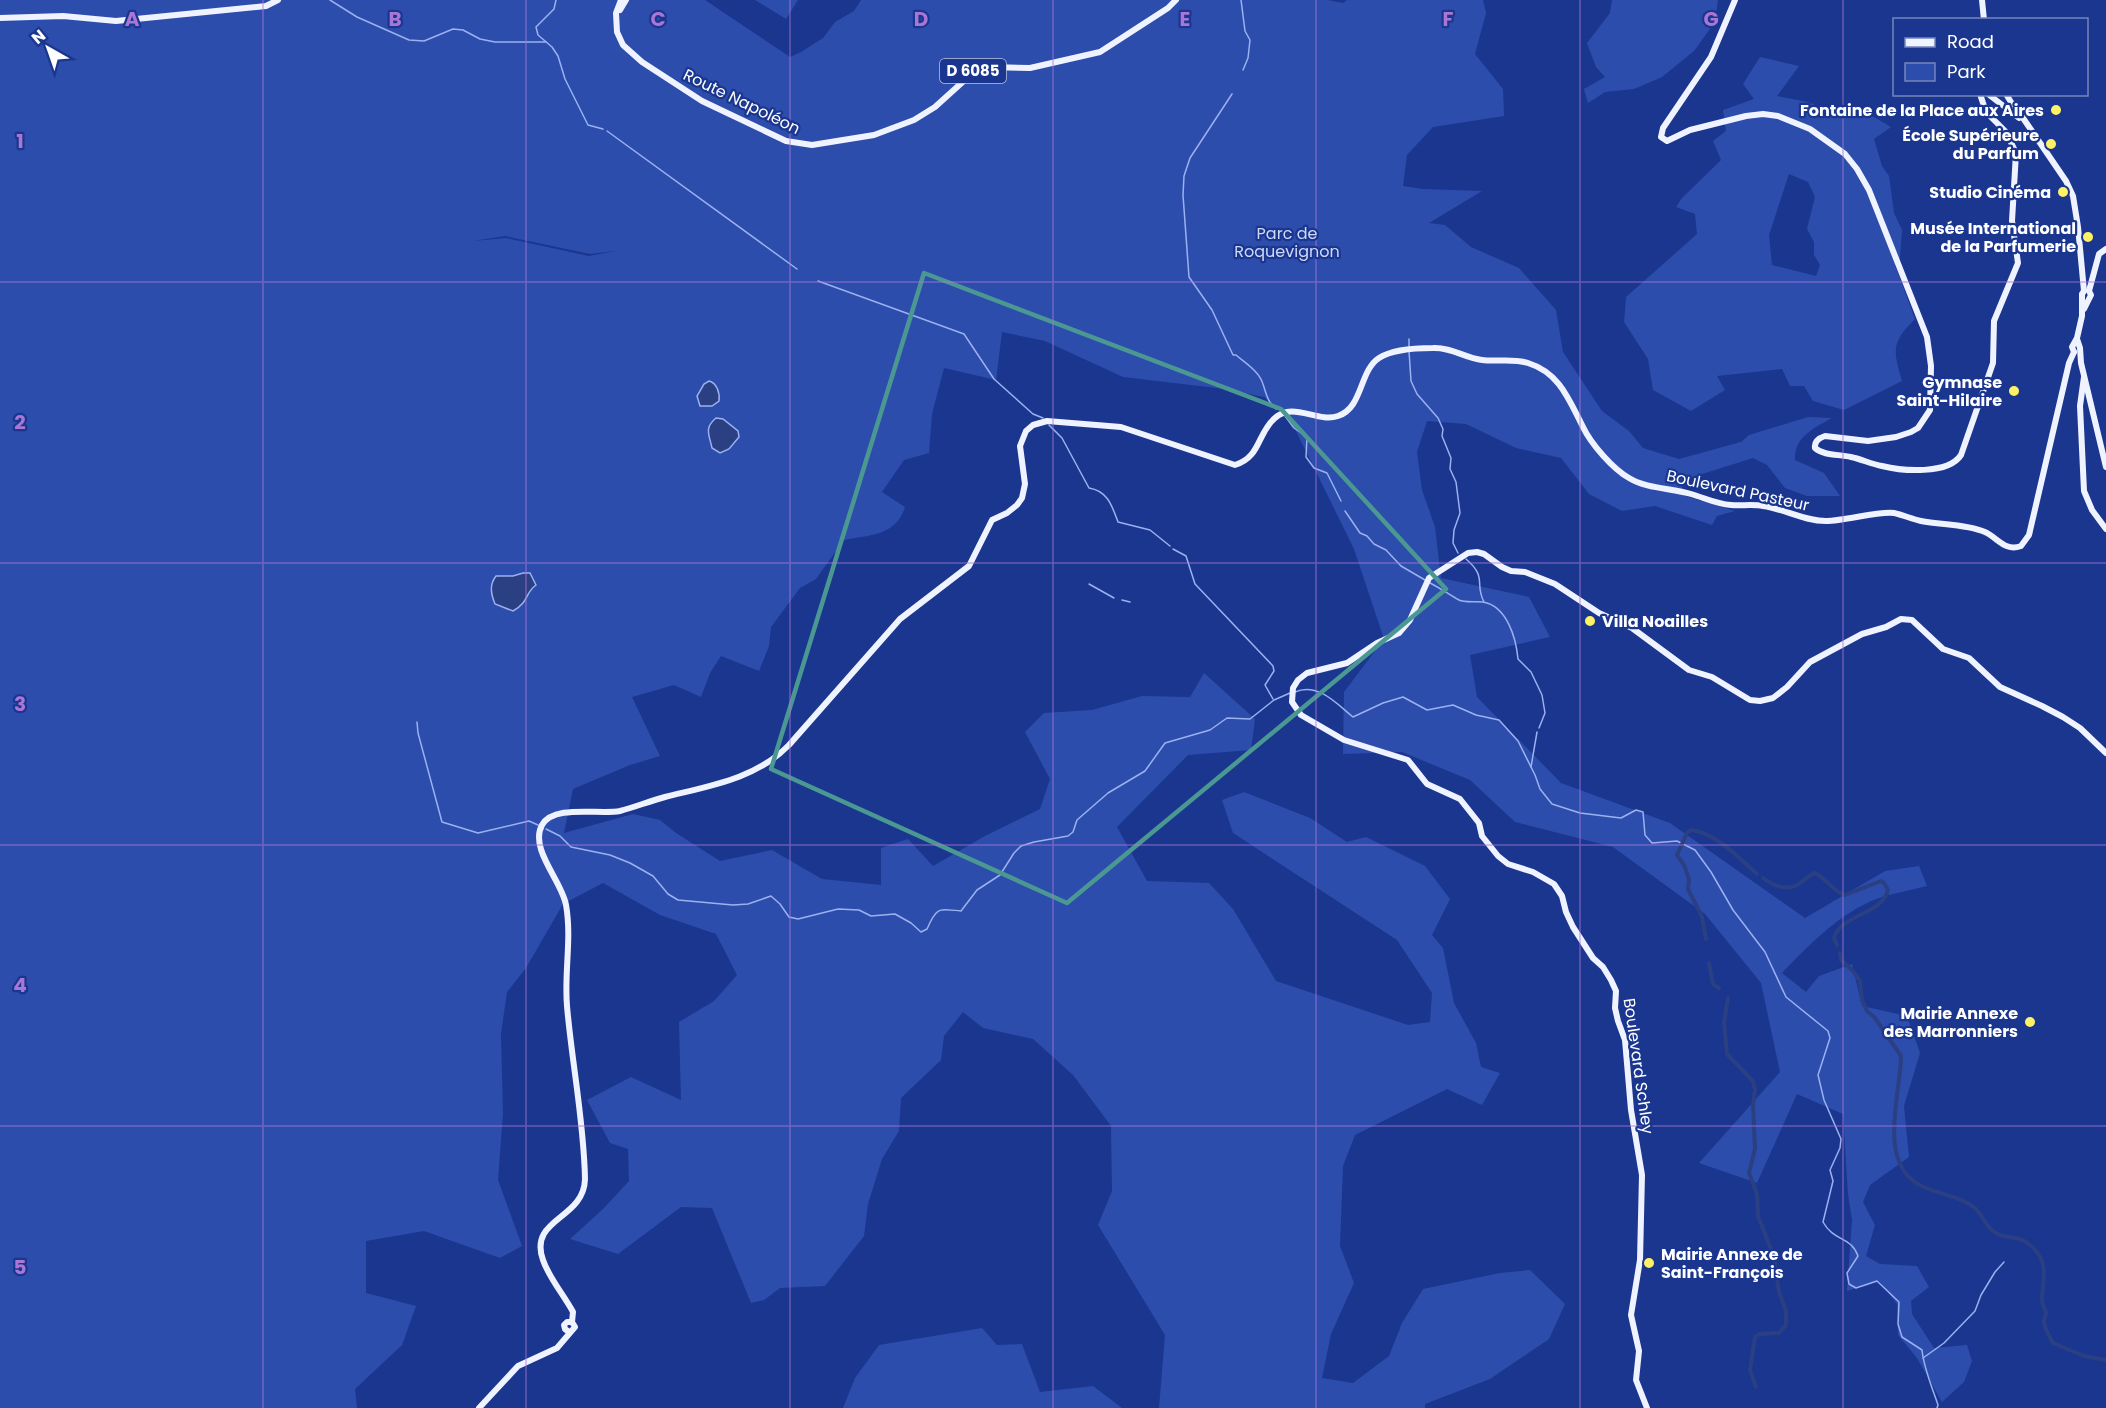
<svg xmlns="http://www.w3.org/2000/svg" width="2106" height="1408" font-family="Poppins,sans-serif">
	<rect width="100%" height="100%" fill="#1a368f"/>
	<g fill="#2d4dad" fill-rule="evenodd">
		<path d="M0,0H705L790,57L801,52L823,38L835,22L854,11L861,0H1328L1343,3L1347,0H1483L1486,13L1475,54L1503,89L1504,116L1433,127L1407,155L1403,186L1423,189L1482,191L1429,223L1445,225L1471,247L1519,268L1556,310L1563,352L1602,411L1629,431L1643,448L1679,459L1741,442L1749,435L1808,417L1832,418C1814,428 1794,437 1795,460L1824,473L1840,496H1807L1785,488L1767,465L1753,458L1680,481L1685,496L1735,511L1717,516L1712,525L1655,506L1622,511L1589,494L1561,458L1516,448L1466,424L1427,421L1417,452L1422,490L1435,527L1441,578L1529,597L1550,637L1470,655L1477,697L1561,783L1670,823L1805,918L1885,871L1919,866L1927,886C1908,891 1886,894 1869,902C1835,918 1808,946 1782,973L1806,992L1819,976L1852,964L1862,1006L1907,1016L1920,1053L1904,1106L1909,1157L1870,1185L1863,1202L1875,1225L1866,1256L1880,1264L1917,1266L1929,1287L1911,1301L1912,1314L1934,1348L1967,1345L1972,1361L1964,1382L1942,1402L1917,1358L1898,1335L1897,1304L1879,1281L1847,1291L1852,1220L1848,1194L1843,1114L1797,1094L1757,1183L1699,1163L1780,1072L1761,983L1705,914L1613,847L1515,822L1470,780L1402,752L1343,754L1344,692L1384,639L1354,549L1292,423L1264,397L1225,389L1123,377L1045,341L1002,332L996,380L944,368L932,414L929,453L904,460L882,492L905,507C896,536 870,535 844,540L816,579L800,588L771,627L769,646L759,671L721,656L710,673L701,697L674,685L632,697L660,756L630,765L573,789L564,833L633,814L660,820L676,833L720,861L772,850L822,879L881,885V848L908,839L933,866L985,836L1040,809L1050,779L1025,732L1044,713L1092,710L1142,696L1190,697L1204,673L1255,719L1251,750L1188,755L1117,827L1147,881L1209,883L1233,909L1276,981L1408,1025L1430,1022L1432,993L1397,940L1233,833L1222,800L1244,792L1310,818L1347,842L1366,837L1425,866L1450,899L1432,935L1443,948L1454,1003L1476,1043L1481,1067L1500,1073L1482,1105L1447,1089L1355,1135L1343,1166L1340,1246L1354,1283L1331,1334L1322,1378L1353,1383L1389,1356L1402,1323L1423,1289L1500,1273L1530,1270L1565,1304L1549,1339L1490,1379L1425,1404V1408H1159L1165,1335L1098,1225L1112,1191L1111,1126L1073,1075L1033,1039L983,1028L963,1012L944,1036L941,1060L901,1098L899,1131L882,1159L868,1204L864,1236L825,1286L780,1288L764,1300L751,1303L712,1208L681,1207L618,1254L570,1239L603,1209L629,1181L628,1149L610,1143L587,1100L631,1077L681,1100L679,1022L714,1001L737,975L716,934L660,915L603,883L563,904L526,968L507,992L501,1034L503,1113L498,1180L522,1246L500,1258L424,1231L366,1241V1293L416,1306L402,1345L355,1389L357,1408H0ZM505,236L590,254L615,251L589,256L506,238L473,241Z"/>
		<polygon points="755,0 798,0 786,19"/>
		<polygon points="1612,0 1718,0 1715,22 1694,51 1662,77 1634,89 1605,92 1588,103 1584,89 1605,77 1596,67 1587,43 1610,13"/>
		<path d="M1760,57L1799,66L1777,96L1808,102L1830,111L1874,117L1891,127L1874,139L1882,166L1889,176L1894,213L1902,230L1900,258L1895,265L1915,319C1891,343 1893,350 1902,381L1844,410L1813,401L1804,386H1790L1782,369L1717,376L1725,390L1691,411L1653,390L1648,359L1624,322L1626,297L1697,234L1695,214L1676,207L1682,198L1721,160L1713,141L1726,131L1723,110L1754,99L1743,84ZM1789,174L1808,182L1815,197L1807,229L1814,242V255L1820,265L1816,276L1772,265L1769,235Z"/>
		<polygon points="982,1328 997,1345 1022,1344 1040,1392 1093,1386 1122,1408 843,1408 855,1378 879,1345"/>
	</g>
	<g fill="#2b3f83" stroke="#9bb1f0" stroke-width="1.5">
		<path d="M709,381C717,383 720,393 719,401L712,406H700L697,396L704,384Z"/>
		<path d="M716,418L723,419L738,431L739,437L729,449L720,453L712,448C709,434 704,428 716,418Z"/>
		<path d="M523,573H530L536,585C524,594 530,601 513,611L495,604C491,594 489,585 496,576H513Z"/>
	</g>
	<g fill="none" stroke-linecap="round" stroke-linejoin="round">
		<g stroke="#9bb1f0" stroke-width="1.5">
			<polyline points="330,0 357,17 409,40 424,41 453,29 463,30 480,39 495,42 546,42"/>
			<polyline points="556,0 554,9 536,27 538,35 552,47 558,56 565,79 588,125 603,129"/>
			<polyline points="1241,0 1245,31 1250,40 1248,58 1243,70"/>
			<path d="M1232,94L1190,158L1184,176L1183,195L1189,277L1212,310L1233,355H1236C1245,363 1259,371 1263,384C1266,393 1268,403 1276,409"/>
			<polyline points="607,131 797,269"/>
			<polyline points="818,281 964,334 994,379 1033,414 1043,418"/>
			<polyline points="1409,339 1409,347"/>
			<polyline points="1409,351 1411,381 1417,394 1438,418 1443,429 1442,436 1451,458 1450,469 1456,482 1460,513 1454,530 1453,543 1458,553"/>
			<polyline points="1285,416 1294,428 1307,437 1306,457 1314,468 1327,473 1341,501"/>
			<path d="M1049,425L1062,438L1089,488C1108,491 1112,506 1118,522L1150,530L1170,546"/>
			<polyline points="1345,511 1360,533 1367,536 1374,544 1386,550 1401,566 1425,580"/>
			<polyline points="1173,549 1186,556 1195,584 1273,666 1274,671 1265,685 1273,699"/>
			<path d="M1466,559C1488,578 1474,583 1484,602"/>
			<path d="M1430,583C1440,588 1450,595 1459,600C1465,603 1476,601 1483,602C1507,606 1516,638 1518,659L1531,672L1542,695L1545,713L1539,728"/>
			<polyline points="1089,584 1114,598"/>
			<polyline points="1122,600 1130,602"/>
			<path d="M1295,692C1318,682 1337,704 1353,717L1383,703L1403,697L1427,710L1453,705L1476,715L1499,720L1518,741L1535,775L1540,789L1552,804L1580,813L1621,818L1636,810L1643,812L1645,835L1652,843L1677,841L1695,850L1711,872L1733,910L1765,952L1786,997L1828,1031L1830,1038L1818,1075L1824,1100L1841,1139L1840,1148L1830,1170L1833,1181L1823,1222C1834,1242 1851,1236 1858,1256L1847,1273L1849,1284L1856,1288L1877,1281L1899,1302L1898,1324L1902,1337L1922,1350C1924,1369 1932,1387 1938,1405L1937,1408"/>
			<polyline points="417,722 418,733 442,822 478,833 529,821 538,825"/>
			<polyline points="1531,767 1537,732"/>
			<path d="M546,829L560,836L571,847L610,855L630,863L653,876L668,894L678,900L733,905L748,904L771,896L780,904L789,917L798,919L838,909L859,910L871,916L895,914L911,923L921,932L927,929C937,906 939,909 961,911L977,890L1000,875L1014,853L1021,846L1034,842L1068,836L1073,832L1077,820L1108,793L1145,771L1165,743L1210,730L1227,718L1250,719L1274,700L1290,693"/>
			<polyline points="1923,1358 1944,1343 1975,1311 1981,1295 1995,1272 2004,1262"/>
		</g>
		<g stroke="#2b3f83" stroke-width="4">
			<path d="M1763,878C1772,885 1786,891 1797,885C1803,882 1808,876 1814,873C1826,877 1832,891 1845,895L1881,881L1884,883L1888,890C1882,915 1841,914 1834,938L1837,945"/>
			<path d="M1706,939L1702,917L1688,889L1689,879L1684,865L1677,855L1687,833L1691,830C1716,833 1739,858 1757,874"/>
			<path d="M1840,953L1841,960L1853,971L1860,981L1862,1000L1867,1011L1875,1018L1901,1056C1901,1093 1877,1160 1918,1184C1937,1195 1960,1195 1976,1209C1983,1216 1985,1225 1993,1231C2008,1243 2018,1230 2036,1251C2049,1266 2042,1283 2042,1300C2042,1305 2045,1308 2046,1313C2046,1316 2044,1318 2044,1321C2044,1328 2050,1337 2053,1343L2084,1356L2106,1360"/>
			<polyline points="1709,963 1713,984 1719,988"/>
			<polyline points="1728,998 1724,1022 1727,1054 1753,1081 1755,1089 1753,1106 1755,1149 1749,1173 1757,1194 1758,1216 1774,1257 1779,1292 1786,1311 1786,1325 1779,1333 1759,1334 1755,1337 1750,1370 1756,1387"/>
		</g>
		<g stroke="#eff2ff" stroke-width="6">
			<polyline points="621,0 616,13 617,32 623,45 642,62 702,101 786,141 812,145 874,135 914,120 935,107 977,69 988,67 1030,68 1100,52 1168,8 1176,0"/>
			<path d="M1735,0L1711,57L1663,128L1661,137L1667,141L1690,130L1746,116L1763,114L1778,116L1810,129L1845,154L1857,169L1869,190L1927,337L1931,366L1930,410L1918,428L1911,432L1896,437L1868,441L1825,436C1819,438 1814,441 1815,448C1824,456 1839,454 1851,457C1861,459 1871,464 1882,466C1902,471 1948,475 1961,455L1993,363L1994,321L2018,263L2012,221L2016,153L2006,132L1986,112L1980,94"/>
			<polyline points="1982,0 1984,20"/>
			<polyline points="620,10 626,0"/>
			<polyline points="0,18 63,16 116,21 266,6 278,0"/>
			<polyline points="1988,94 2019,118"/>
			<polyline points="2006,94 2014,107"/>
			<polyline points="2013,104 2024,114 2023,118 2066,181 2073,196 2078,227 2084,291 2082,294 2082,316 2077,338 2072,347 2074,352"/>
			<polyline points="2084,309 2091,295 2089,291 2099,254 2106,249"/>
			<polyline points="2077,339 2080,348 2081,363 2106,467"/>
			<polyline points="2084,377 2080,406 2084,491 2092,510 2106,529"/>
			<polyline points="569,1332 565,1329 564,1325 567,1322 572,1322"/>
			<path d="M479,1408L518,1366L557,1348L575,1327L572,1322L573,1312C564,1295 549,1278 543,1260C528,1218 584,1220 585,1179C584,1121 572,1064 567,1006C564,973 572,938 566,905C562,881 529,849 542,825C554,804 599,815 620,811C635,807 650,801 665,797C709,786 756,779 789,745L900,619L969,566L992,520L1007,513L1017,505L1022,498L1025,484L1020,446L1026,431L1033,425L1047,421L1121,427L1235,465C1261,457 1257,433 1275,418C1293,401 1317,423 1338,416C1363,408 1359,371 1379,358C1393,349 1417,348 1433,348C1451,347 1465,358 1482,360C1497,362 1513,358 1528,363C1560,373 1569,400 1583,427C1591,444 1613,469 1629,478C1647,489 1671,488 1691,494C1705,498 1716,504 1731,505C1741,506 1753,504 1763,506C1785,509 1803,521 1826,521C1846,521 1877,511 1894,513C1903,515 1912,519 1921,521C1941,525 1966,524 1985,532C1998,538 2005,552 2021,546L2029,535L2069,363L2074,352"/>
			<polyline points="1647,1408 1636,1380 1639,1351 1631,1315 1640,1260 1642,1175 1631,1110 1625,1040 1618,1021 1615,1008 1616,991 1611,980 1603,967 1593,958 1573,927 1566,912 1562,896 1554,884 1533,872 1508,864 1498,856 1482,836 1479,823 1460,799 1427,784 1408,760 1344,740 1301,715 1292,702 1293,688 1298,680 1307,673 1347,663 1377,643 1399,633 1410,620 1429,578 1468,553 1477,552 1484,554 1502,567 1511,571 1525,572 1555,584 1599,613 1632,628 1689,670 1712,677 1750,700 1760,701 1773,698 1787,687 1810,662 1862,634 1886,627 1901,619 1912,620 1943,649 1969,658 2000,687 2042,706 2063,717 2080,728 2106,753"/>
		</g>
	</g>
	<path fill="none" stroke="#4b9892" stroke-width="4.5" stroke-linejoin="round" d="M924,273L1281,409L1446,589L1067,903L771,769Z"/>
	<path fill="none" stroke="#a976d5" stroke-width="1.5" stroke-opacity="0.55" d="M263,0V1408M526,0V1408M790,0V1408M1053,0V1408M1316,0V1408M1580,0V1408M1843,0V1408M0,282H2106M0,563H2106M0,845H2106M0,1126H2106"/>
	<g fill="#fff165" stroke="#1a368f" stroke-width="2">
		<circle cx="2056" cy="110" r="6"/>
		<circle cx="2051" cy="144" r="6"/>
		<circle cx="2063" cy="192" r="6"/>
		<circle cx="2088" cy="237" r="6"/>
		<circle cx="2014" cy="391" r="6"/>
		<circle cx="1590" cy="621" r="6"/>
		<circle cx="2030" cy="1022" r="6"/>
		<circle cx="1649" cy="1263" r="6"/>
	</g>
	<g text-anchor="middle" stroke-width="4.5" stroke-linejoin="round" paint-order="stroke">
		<rect fill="#1a368f" stroke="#bac3dd" stroke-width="1.5" x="940" y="59" width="66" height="24" rx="4.5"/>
		<g font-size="15" font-weight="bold" fill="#fff">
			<text x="973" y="76">D 6085</text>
		</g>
		<g font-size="16" fill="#fff" stroke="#1a368f">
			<text transform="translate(742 101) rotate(26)" y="6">Route Napoléon</text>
			<text transform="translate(1738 490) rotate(12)" y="6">Boulevard Pasteur</text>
			<text transform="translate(1639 1066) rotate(82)" y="6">Boulevard Schley</text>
		</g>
		<g font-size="16" font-weight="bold" fill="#fff" stroke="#1a368f" text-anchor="end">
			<text x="2044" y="116">Fontaine de la Place aux Aires</text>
			<text x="2039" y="141">École Supérieure<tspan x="2039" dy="18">du Parfum</tspan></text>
			<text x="2051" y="198">Studio Cinéma</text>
			<text x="2076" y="234">Musée International<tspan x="2076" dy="18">de la Parfumerie</tspan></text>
			<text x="2002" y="388">Gymnase<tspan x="2002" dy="18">Saint-Hilaire</tspan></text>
			<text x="1602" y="627" text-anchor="start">Villa Noailles</text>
			<text x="2018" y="1019">Mairie Annexe<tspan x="2018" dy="18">des Marronniers</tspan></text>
			<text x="1661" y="1260" text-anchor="start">Mairie Annexe de<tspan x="1661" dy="18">Saint-François</tspan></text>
		</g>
		<g font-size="16" fill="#ced9fa" stroke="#1a368f">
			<text x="1287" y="239">Parc de<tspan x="1287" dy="18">Roquevignon</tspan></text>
		</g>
	</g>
	<g font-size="20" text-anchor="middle" font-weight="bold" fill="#a976d5" stroke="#1a368f" stroke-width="4.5" stroke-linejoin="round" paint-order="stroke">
		<text x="132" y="26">A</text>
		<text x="395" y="26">B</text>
		<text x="658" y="26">C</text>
		<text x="921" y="26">D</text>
		<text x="1185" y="26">E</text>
		<text x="1448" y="26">F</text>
		<text x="1711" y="26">G</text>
		<text x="20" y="148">1</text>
		<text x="20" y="429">2</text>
		<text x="20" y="711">3</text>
		<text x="20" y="992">4</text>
		<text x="20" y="1274">5</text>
	</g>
	<rect x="1893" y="18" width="195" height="78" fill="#1a368f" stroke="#7686bc" stroke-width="1.5"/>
	<rect x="1905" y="38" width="30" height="9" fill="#eff2ff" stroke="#7686bc" stroke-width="1.5"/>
	<text x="1947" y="48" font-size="18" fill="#ffffff">Road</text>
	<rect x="1905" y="63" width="30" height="18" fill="#2d4dad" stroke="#7686bc" stroke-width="1.5"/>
	<text x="1947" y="78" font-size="18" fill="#ffffff">Park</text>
	<g transform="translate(48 48) rotate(320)" stroke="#1a368f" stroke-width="4.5" paint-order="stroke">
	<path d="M0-4.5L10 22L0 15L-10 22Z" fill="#ffffff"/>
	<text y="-9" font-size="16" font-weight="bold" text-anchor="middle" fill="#ffffff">N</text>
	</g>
</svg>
